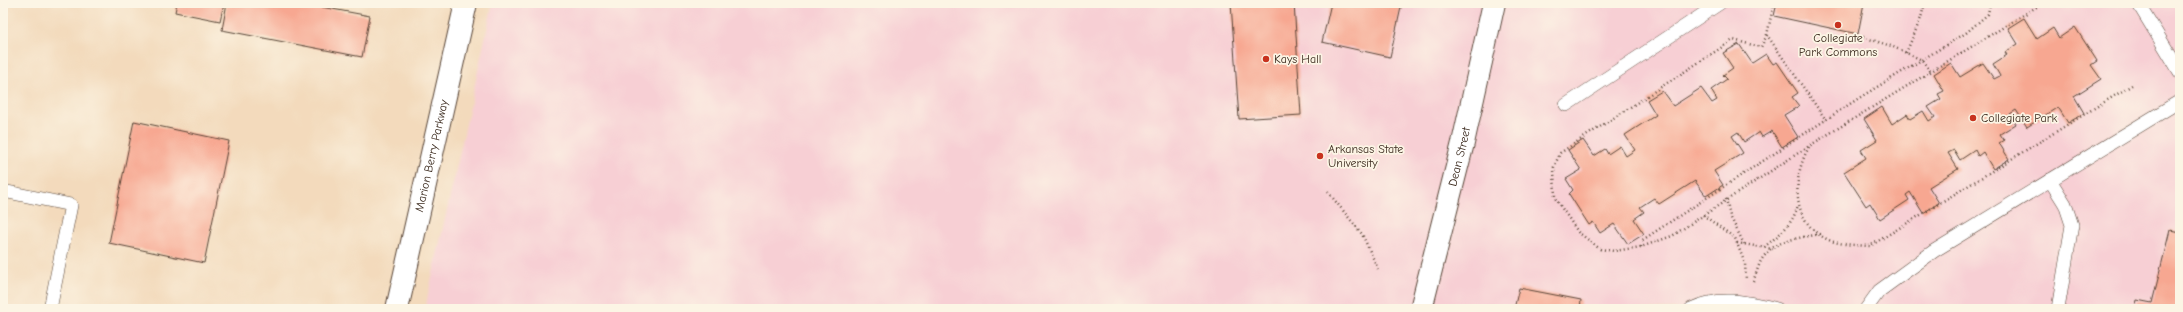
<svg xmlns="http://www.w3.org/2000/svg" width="2183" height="312" font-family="'Comic Neue',sans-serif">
	<rect width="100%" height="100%" fill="#fcf5e5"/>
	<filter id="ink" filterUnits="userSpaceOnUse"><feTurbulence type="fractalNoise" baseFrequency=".025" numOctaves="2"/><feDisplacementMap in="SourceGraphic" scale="8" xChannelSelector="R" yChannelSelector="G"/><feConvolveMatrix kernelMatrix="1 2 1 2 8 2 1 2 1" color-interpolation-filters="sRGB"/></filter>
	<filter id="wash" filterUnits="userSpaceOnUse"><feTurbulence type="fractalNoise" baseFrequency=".012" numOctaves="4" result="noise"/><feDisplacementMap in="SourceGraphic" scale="16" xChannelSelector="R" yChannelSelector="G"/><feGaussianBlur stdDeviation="0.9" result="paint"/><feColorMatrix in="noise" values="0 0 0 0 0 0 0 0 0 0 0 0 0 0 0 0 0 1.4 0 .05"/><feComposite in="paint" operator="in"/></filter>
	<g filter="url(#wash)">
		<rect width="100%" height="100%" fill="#f3dabc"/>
		<polygon fill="#f7cfd4" points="493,3 2180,3 2180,309 425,309"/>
		<g id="blocks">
			<g fill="#f7a791">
				<polygon points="177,3 224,3 220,21 175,12"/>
				<polygon points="227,3 300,3 370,16 362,57 222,30"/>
				<polygon points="1231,3 1294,3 1301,115 1239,119"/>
				<polygon points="1331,3 1402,3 1390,57 1322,42"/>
				<polygon points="1777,3 1864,3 1858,34 1774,16"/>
				<polygon points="2024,18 2037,39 2053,28 2059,38 2075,27 2097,61 2091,65 2101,79 2074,96 2084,113 2068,123 2058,107 2027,127 2016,110 2010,114 2016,124 2000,134 2004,140 1999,143 2009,159 1993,169 1983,152 1978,156 1975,150 1960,160 1954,150 1948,153 1958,169 1929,187 1939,203 1923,213 1910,192 1906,195 1909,200 1880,219 1870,203 1866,206 1844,172 1866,158 1861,150 1877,140 1864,119 1882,107 1892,124 1907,114 1910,119 1923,111 1929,121 1935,117 1928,107 1941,99 1938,94 1944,91 1934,74 1951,63 1960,77 1983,63 1994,79 2000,76 1993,64 2007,55 2005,52 2018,44 2008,28"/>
				<polygon points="1739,44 1752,63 1766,54 1773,64 1777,62 1798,93 1792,97 1799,106 1784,115 1798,137 1782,147 1772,131 1762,137 1759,132 1744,142 1738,132 1732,136 1743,153 1714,171 1723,185 1706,196 1695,181 1659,204 1654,198 1640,207 1644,212 1634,219 1644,234 1628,244 1614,224 1600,233 1593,222 1589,225 1569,194 1573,190 1566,179 1581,170 1568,150 1583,140 1594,156 1605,149 1608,154 1620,146 1626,156 1635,150 1625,135 1656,115 1647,100 1662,91 1673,106 1701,88 1712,103 1717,100 1711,90 1727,79 1723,75 1733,68 1723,53"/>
				<polygon points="134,121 229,141 204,263 109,243"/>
				<polygon points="2170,230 2180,232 2180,309 2135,309 2137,300 2152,303"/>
				<polygon points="1519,288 1581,300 1580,309 1514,309"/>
			</g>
		</g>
	</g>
	<g filter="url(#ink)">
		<use href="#blocks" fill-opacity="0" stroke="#574436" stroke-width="1"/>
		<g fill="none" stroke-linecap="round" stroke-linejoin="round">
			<defs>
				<g id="service">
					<polyline points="2138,3 2180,72"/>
					<polyline points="1566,105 1720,3"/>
					<polyline points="2050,180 2065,204 2072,225 2058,309"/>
					<polyline points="3,191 71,205 50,309"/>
					<path d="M1691,309C1720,295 1747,302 1777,309"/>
					<polyline points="1866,309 1879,291 1934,251 2180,101"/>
				</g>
				<g id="minor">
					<path id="s1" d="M1421,309L1463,143L1494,3"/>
				</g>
				<g id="tertiary">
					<path id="s2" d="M397,309L466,3"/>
				</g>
			</defs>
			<use href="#service" stroke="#574436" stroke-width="14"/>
			<use href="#minor" stroke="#574436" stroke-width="24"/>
			<use href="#tertiary" stroke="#574436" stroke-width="24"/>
			<g stroke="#574436" stroke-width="2.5" stroke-dasharray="1 3" stroke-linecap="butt">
				<polyline points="1774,3 1767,35 1826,120"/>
				<polyline points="1767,35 1761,47 1733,40 1560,153 1554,167 1555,198 1578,232 1600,249 1614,251 1641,247 1672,236 1809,146 2043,3"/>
				<polyline points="1863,37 1891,46 1922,60 1931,72"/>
				<polyline points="1906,53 1921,18 1924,6"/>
				<path d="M1809,147C1791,179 1791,225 1831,241C1843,245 1857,245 1870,246L2132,85"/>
				<polyline points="1328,192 1362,234 1378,269"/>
				<polyline points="1726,199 1730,216 1744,244"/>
				<polyline points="1703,215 1735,238 1745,264 1746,280"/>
				<polyline points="1737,243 1773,249"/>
				<polyline points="1641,247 1641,241 1859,98 1966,33 1988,14 1990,3"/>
				<path d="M1764,247C1779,235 1794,224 1798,204"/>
				<path d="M1753,281C1757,273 1759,261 1765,255C1777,239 1801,238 1820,234"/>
			</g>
			<use href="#service" stroke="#fff" stroke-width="13"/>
			<use href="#minor" stroke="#fff" stroke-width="22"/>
			<use href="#tertiary" stroke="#fff" stroke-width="22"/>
		</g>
	</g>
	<g fill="#c8321e" stroke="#fcf5e5" stroke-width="1.5">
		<circle cx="1838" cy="25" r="4"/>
		<circle cx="1266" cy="59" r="4"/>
		<circle cx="1973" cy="118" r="4"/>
		<circle cx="1320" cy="156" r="4"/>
	</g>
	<g text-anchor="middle" stroke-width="3.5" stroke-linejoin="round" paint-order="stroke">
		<g font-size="12" fill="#3b2a1e" stroke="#fcf5e5" text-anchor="start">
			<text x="1838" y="42" text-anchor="middle">Collegiate<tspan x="1838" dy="14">Park Commons</tspan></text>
			<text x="1274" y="63">Kays Hall</text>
			<text x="1981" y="122">Collegiate Park</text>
			<text x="1328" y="153">Arkansas State<tspan x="1328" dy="14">University</tspan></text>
		</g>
		<g font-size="12" fill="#3b2a1e" stroke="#fcf5e5">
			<text dy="4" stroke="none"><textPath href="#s2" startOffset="157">Marion Berry Parkway</textPath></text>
			<text dy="4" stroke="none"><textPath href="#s1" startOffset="157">Dean Street</textPath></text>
		</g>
	</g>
	<rect width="2183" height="312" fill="none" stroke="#fcf5e5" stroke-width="16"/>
</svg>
